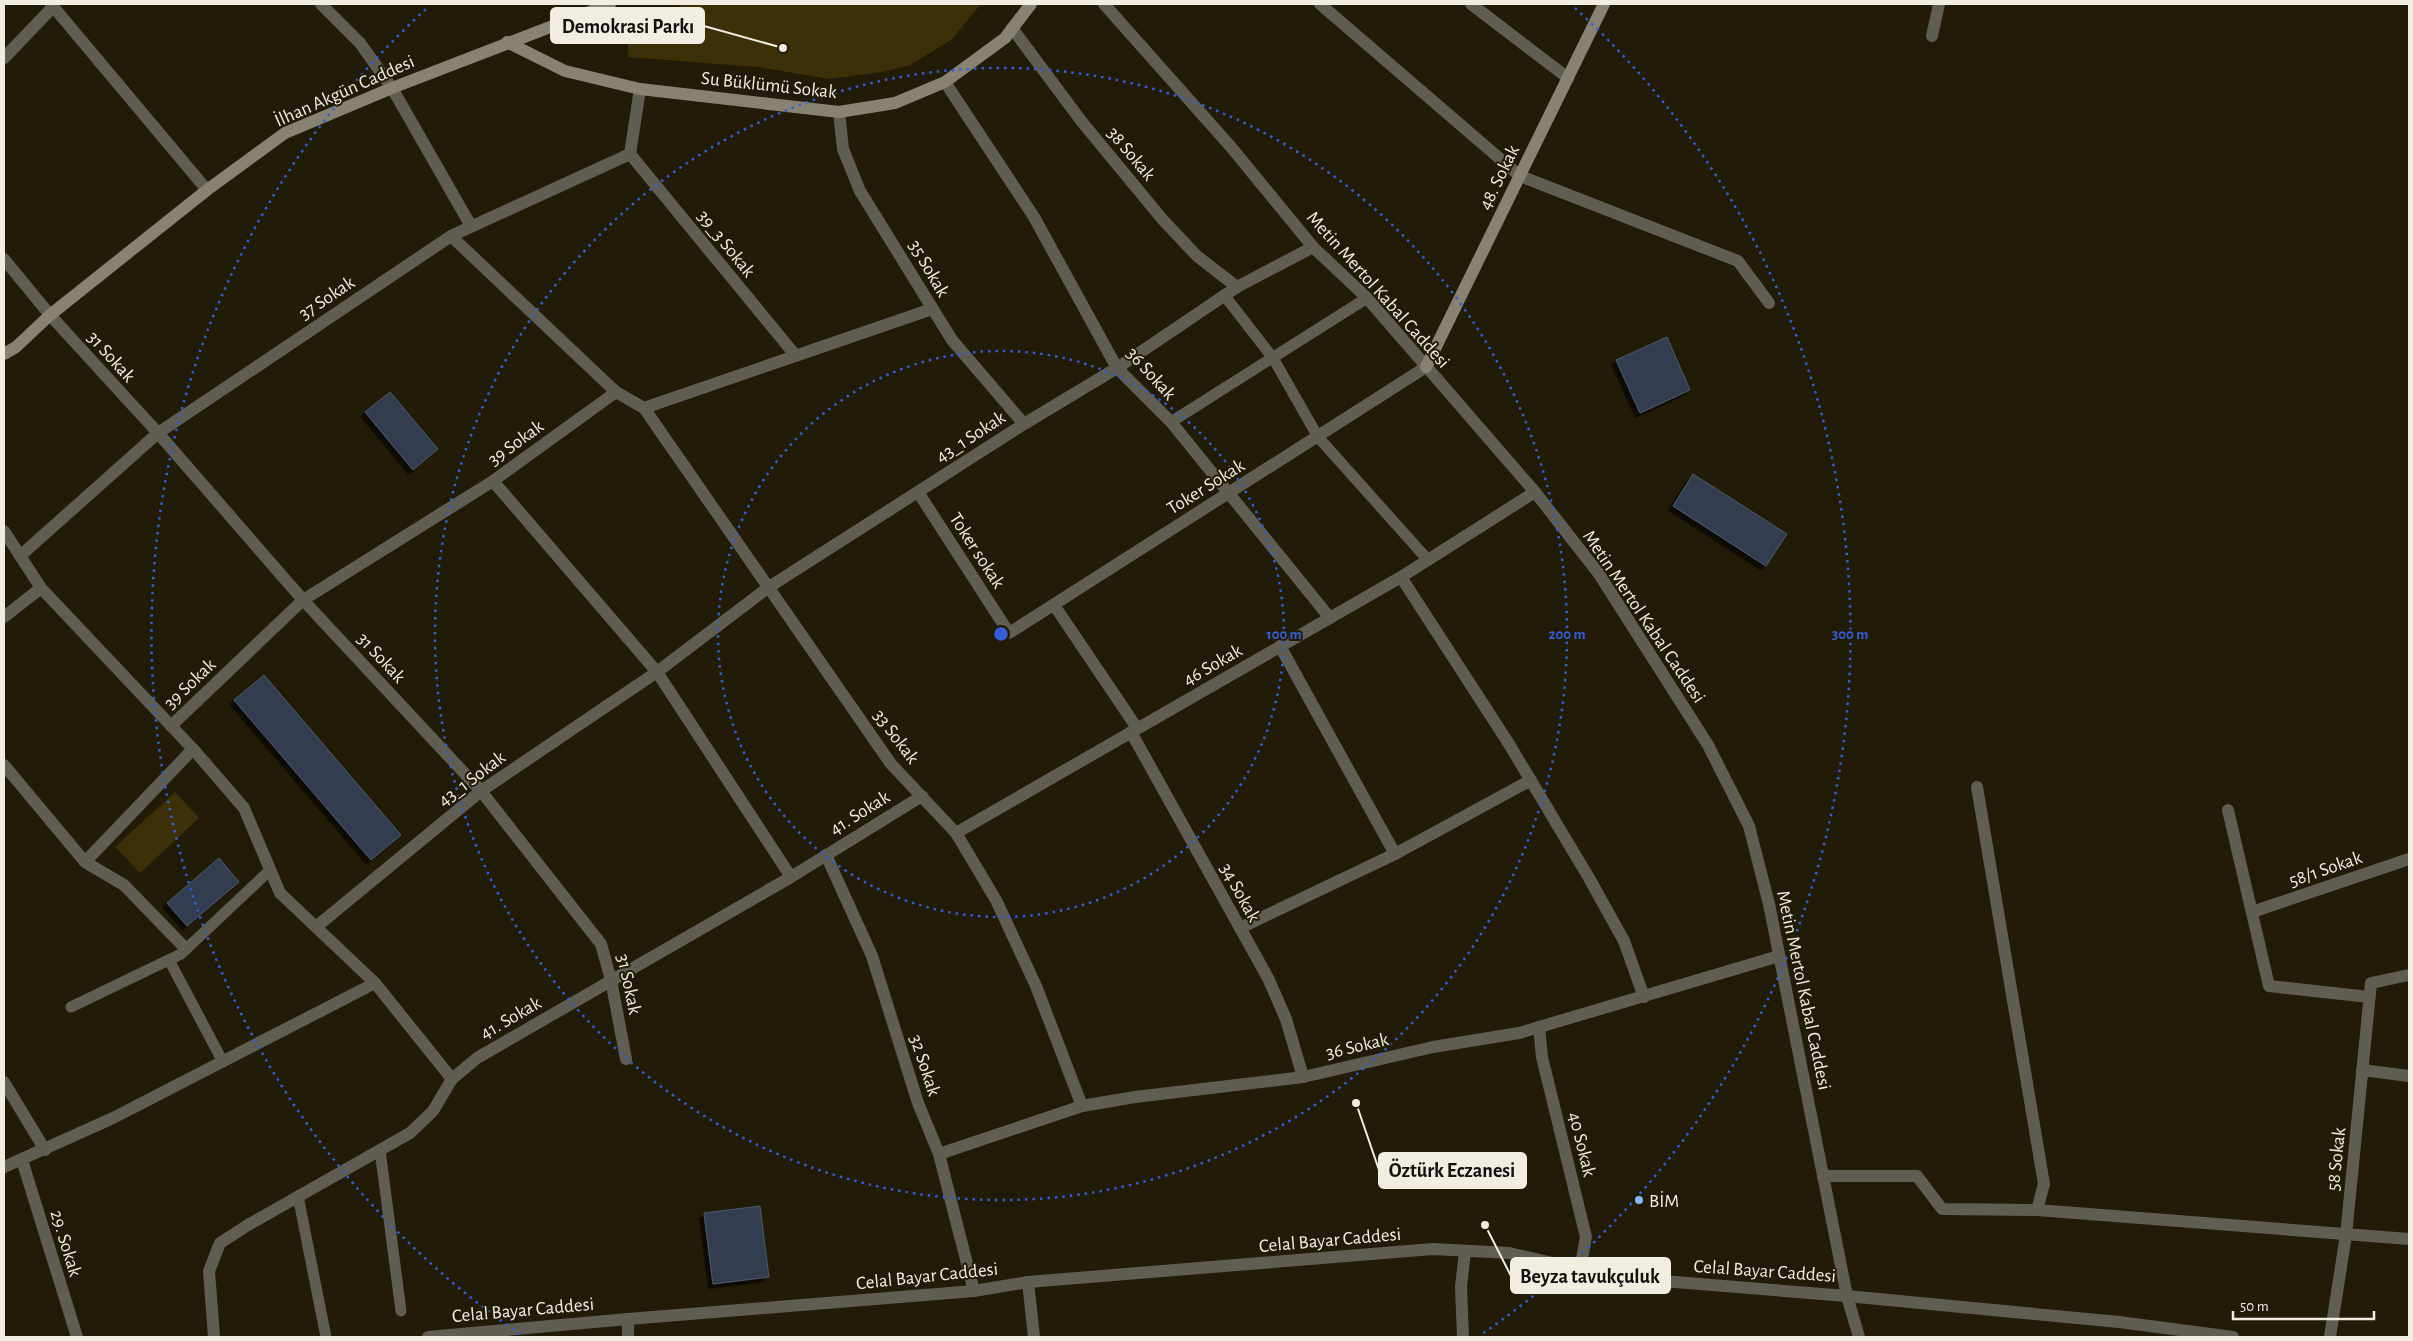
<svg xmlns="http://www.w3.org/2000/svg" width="2413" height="1341" font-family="'Alegreya Sans',sans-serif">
	<defs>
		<filter id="shadow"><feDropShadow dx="-4.5" dy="4.5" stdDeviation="0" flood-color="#0009"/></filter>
	</defs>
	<rect width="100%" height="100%" fill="#211b07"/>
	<g fill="#3b3007">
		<polygon points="683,4 981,4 951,40 910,65 883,72 829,79 757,67 628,57 628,35"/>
		<polygon points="175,792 199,818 140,873 115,847"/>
	</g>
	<g fill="#303e4f" stroke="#4c5b6d" filter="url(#shadow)">
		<polygon points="1667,337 1690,390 1640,413 1616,360"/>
		<polygon points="390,392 438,449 413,470 365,412"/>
		<polygon points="1693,474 1787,534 1766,566 1673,506"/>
		<polygon points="264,675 401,835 371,860 234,700"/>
		<polygon points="219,858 239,882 187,926 167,903"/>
		<polygon points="760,1206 769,1277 713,1284 704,1213"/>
	</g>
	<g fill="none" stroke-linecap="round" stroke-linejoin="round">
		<g stroke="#605d53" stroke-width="11">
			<polyline points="1224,295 1273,358 1318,437 1428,560"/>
			<polyline points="1171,422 1367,298"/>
			<polyline points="169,960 223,1062"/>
			<polyline points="71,1007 181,954 270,870"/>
			<polyline points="380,1150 401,1311"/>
			<polyline points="298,1196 326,1337"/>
		</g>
		<g stroke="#605d53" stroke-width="12">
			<polyline points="51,4 207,190"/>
			<polyline points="321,4 360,43 392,88 471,226"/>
			<polyline points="1104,4 1231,147 1313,247 1367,298 1535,492 1599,574 1708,745 1749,826 1769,904 1847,1296 1859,1337"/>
			<polyline points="1320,4 1520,176 1738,261 1769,303"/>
			<polyline points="1471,4 1568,78"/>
			<polyline points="1012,28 1082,122 1163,220 1197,256 1237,287"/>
			<polyline points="1932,36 1939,4"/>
			<polyline points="4,58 52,8"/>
			<polyline points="945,82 1034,217 1117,368 1171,422 1330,618"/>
			<polyline points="839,112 843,149 860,191 952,340 1024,424"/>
			<polyline points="630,154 796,356"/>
			<polyline points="451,236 616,392"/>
			<polyline points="4,259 50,315 158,433 303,600 481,791 601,944 611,980 626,1059"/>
			<polyline points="644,408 932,309"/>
			<polyline points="918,492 1009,633 1426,367"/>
			<polyline points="4,531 41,588"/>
			<polyline points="20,556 158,433 451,236 630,154 640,89"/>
			<polyline points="1401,577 1509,744 1589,878 1624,941 1644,997"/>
			<polyline points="1054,605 1137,728"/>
			<polyline points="4,617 41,588 193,749 244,808 280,893 375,983 452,1079"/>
			<polyline points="1280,646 1395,854"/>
			<polyline points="171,726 303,600 493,481 616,392 644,408 891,764 956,833 996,900 1036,986 1082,1106"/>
			<polyline points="1131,732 1268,978 1286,1019 1303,1077"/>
			<polyline points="4,765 85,862 124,885 186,949"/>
			<polyline points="1977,787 2044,1184 2037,1210 2409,1239"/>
			<polyline points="2228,810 2269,986 2369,997"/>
			<polyline points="956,833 1401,577 1535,492"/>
			<polyline points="826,855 872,956 918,1103 939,1154 974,1291"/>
			<polyline points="85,862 193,749"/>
			<polyline points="791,877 657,672 769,587 1024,424 1117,368 1237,287 1313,247"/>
			<polyline points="2252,912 2409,859"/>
			<polyline points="316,927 481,791 657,672 493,481"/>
			<polyline points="1240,928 1395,854 1531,780"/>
			<polyline points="1539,1027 1542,1057 1586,1237 1580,1269"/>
			<polyline points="2362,1070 2409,1076"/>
			<polyline points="4,1082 45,1150"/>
			<polyline points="939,1154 1082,1106 1135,1097 1303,1077 1433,1047 1519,1033 1779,956"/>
			<polyline points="22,1160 77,1337"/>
			<polyline points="4,1167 113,1118 375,983"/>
			<polyline points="1823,1176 1917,1176 1942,1209 2037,1210"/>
			<polyline points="1028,1282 1034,1337"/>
			<polyline points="628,1319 628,1337"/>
			<polyline points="214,1337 209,1271 220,1243 248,1225 410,1133 433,1111 452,1079 477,1058 791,877 922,796"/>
			<polyline points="428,1337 628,1319 974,1291 1028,1282 1433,1249 1509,1253 1613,1277 1847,1296 2119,1322 2233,1337"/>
			<polyline points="1463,1337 1461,1287 1465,1251"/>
			<polyline points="2330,1337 2346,1235 2371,983 2409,975"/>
		</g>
		<g stroke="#878272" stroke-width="12">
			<polyline points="507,42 565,71 640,89 839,112 895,103 945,82 1005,38 1031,4"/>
			<polyline points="4,354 16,347 50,315 207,190 285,133 392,88 610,4"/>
			<polyline points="1426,367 1604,4"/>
		</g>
	</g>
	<g fill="none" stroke="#325ed9" stroke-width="2.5" stroke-dasharray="2.5 5">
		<circle cx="1001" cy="634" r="283"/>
		<circle cx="1001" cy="634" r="566"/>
		<path d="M520 1334A849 849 0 0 1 427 8M1575 8A849 849 0 0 1 1482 1334"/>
	</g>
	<circle fill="#86bbfb" stroke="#211b07" stroke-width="2" cx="1639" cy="1200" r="5"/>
	<g text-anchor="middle" stroke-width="4" stroke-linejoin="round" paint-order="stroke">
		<g font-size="19" fill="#f1eee1" stroke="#211b07">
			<text transform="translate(769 84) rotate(6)" y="7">Su Büklümü Sokak</text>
			<text transform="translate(344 90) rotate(-24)" y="7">İlhan Akgün Caddesi</text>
			<text transform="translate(1132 153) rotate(50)" y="7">38 Sokak</text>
			<text transform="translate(1498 177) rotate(-64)" y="7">48. Sokak</text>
			<text transform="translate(727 243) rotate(51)" y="7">39_3 Sokak</text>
			<text transform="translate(930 268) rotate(60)" y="7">35 Sokak</text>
			<text transform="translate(1379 289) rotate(48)" y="7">Metin Mertol Kabal Caddesi</text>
			<text transform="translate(326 297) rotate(-34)" y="7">37 Sokak</text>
			<text transform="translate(112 356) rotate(48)" y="7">31 Sokak</text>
			<text transform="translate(1152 373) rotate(48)" y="7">36 Sokak</text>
			<text transform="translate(970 436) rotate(-33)" y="7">43_1 Sokak</text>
			<text transform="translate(515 442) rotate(-36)" y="7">39 Sokak</text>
			<text transform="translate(1205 486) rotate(-32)" y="7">Toker Sokak</text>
			<text transform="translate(978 550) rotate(57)" y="7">Toker sokak</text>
			<text transform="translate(1645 616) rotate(56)" y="7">Metin Mertol Kabal Caddesi</text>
			<text transform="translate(382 657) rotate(47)" y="7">31 Sokak</text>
			<text transform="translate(1212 664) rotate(-30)" y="7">46 Sokak</text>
			<text transform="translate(189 683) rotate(-44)" y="7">39 Sokak</text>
			<text transform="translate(897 736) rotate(53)" y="7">33 Sokak</text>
			<text transform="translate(471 778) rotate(-37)" y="7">43_1 Sokak</text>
			<text transform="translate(859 812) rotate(-32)" y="7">41. Sokak</text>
			<text transform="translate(2325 868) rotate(-19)" y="7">58/1 Sokak</text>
			<text transform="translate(1241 892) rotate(61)" y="7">34 Sokak</text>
			<text transform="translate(630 984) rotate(78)" y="7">31 Sokak</text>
			<text transform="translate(1805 990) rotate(78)" y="7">Metin Mertol Kabal Caddesi</text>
			<text transform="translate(510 1017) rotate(-30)" y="7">41. Sokak</text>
			<text transform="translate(1357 1045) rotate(-13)" y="7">36 Sokak</text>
			<text transform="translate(926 1065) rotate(72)" y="7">32 Sokak</text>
			<text transform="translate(1583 1144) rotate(76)" y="7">40 Sokak</text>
			<text transform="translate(2335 1159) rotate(-84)" y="7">58 Sokak</text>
			<text transform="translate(1330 1239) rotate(-5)" y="7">Celal Bayar Caddesi</text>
			<text transform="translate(67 1243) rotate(73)" y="7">29. Sokak</text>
			<text transform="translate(1765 1270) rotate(4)" y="7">Celal Bayar Caddesi</text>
			<text transform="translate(927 1275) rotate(-6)" y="7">Celal Bayar Caddesi</text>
			<text transform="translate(523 1309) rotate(-5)" y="7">Celal Bayar Caddesi</text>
		</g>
		<g font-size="19" fill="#f1eee1" stroke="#211b07" text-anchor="start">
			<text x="1649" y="1207">BİM</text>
		</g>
	</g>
	<circle cx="1001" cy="634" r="8" fill="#325ed9" stroke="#211b07" stroke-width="2.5"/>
	<g font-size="15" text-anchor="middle" font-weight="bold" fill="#325ed9" stroke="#211b07" stroke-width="4" stroke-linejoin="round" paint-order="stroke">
		<text x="1284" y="639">100 m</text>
		<text x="1567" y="639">200 m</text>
		<text x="1850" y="639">300 m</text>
	</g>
	<path fill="none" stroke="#f1eee1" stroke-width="2" d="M783 48L704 26M1356 1103L1379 1170M1485 1225L1511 1276"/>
	<g fill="#f1eee1" stroke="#211b07" stroke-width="2">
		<circle cx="783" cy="48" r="5"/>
		<circle cx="1356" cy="1103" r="5"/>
		<circle cx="1485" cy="1225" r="5"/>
	</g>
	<g fill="#f1eee1" stroke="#f1eee1" stroke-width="2">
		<rect x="551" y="8" width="153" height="35" rx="5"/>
		<rect x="1379" y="1153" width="147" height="35" rx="5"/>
		<rect x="1511" y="1258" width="159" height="35" rx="5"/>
	</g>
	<g font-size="20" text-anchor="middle" font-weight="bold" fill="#111">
		<text x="628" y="33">Demokrasi Parkı</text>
		<text x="1452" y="1177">Öztürk Eczanesi</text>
		<text x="1590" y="1283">Beyza tavukçuluk</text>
	</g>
	<rect width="2413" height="1341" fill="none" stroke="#f1eee1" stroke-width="10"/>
	<path d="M2233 1311v8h141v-8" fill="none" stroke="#f1eee1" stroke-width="2.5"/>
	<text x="2240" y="1311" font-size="15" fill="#f1eee1" stroke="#211b07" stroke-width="4" paint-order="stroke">50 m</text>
</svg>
